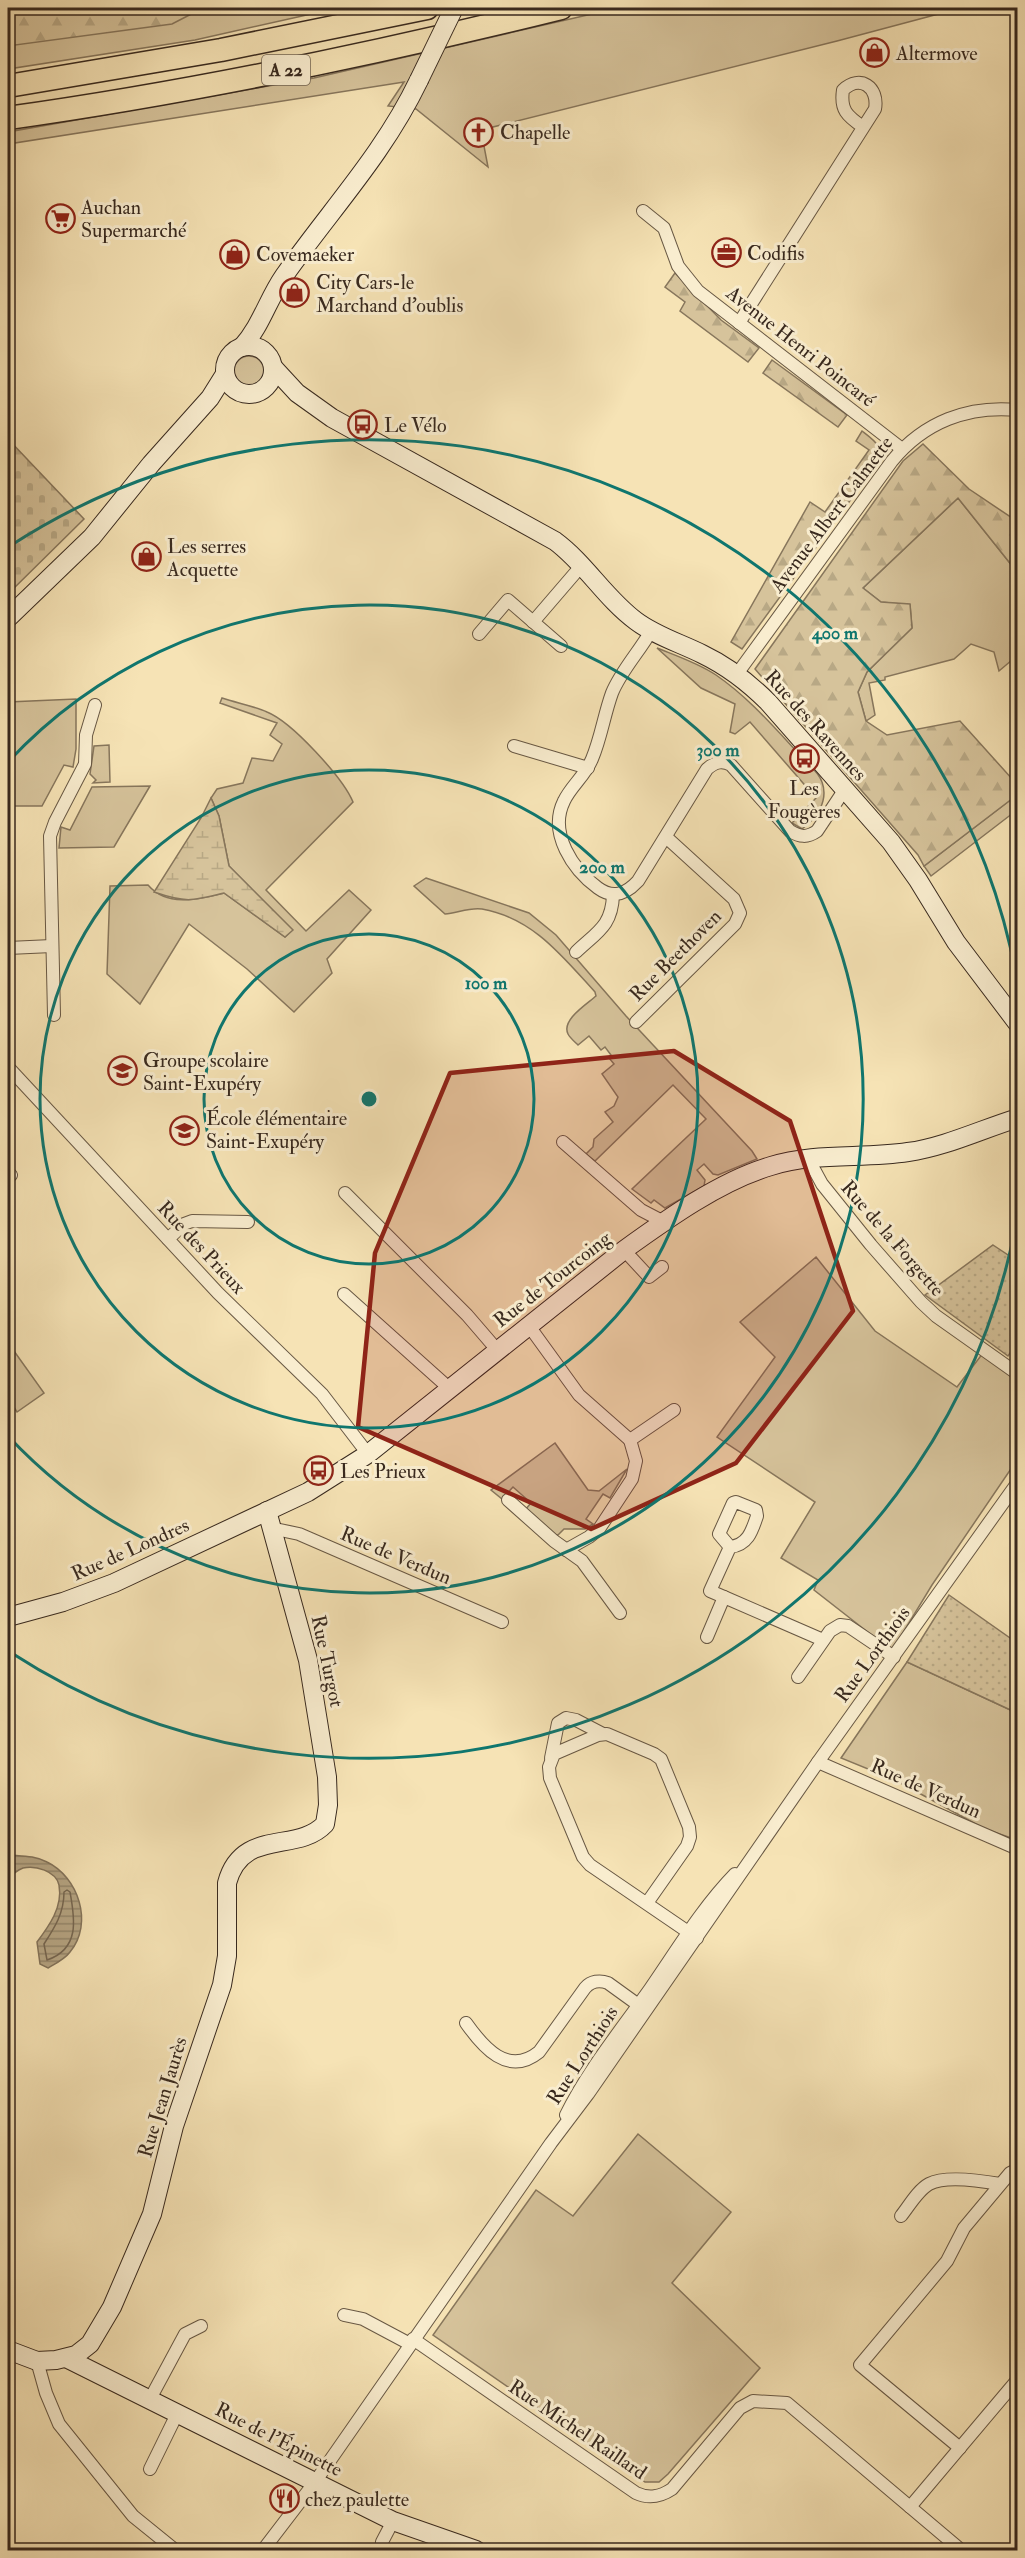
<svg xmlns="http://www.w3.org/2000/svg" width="1025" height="2558" font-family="'IM FELL Double Pica',serif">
	<defs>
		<pattern id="forest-firs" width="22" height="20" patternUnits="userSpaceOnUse" patternTransform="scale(1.5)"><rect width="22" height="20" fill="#d6c39b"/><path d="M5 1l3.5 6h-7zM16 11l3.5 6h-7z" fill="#b8a885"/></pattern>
		<pattern id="wetland-marsh" width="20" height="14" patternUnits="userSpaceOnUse" patternTransform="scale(1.5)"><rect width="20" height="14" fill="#d6c39b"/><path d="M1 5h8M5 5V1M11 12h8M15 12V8" fill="none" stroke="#b8a885"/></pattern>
		<pattern id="cemetery-stones" width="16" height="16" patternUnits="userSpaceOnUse" patternTransform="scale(1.5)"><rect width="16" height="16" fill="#d6c39b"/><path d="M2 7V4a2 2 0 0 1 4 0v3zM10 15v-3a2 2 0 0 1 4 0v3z" fill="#b8a885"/></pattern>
		<pattern id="garden-dots" width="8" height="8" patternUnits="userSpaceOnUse" patternTransform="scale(1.5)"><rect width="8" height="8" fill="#d6c39b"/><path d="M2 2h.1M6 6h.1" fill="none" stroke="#b8a885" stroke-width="1.8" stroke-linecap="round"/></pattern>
		<pattern id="water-rules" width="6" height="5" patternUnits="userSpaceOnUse" patternTransform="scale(1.5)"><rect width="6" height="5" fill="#b5a482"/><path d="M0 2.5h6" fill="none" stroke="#94866a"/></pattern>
	</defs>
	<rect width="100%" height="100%" fill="#f6e3b5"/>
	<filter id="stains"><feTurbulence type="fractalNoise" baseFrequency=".00333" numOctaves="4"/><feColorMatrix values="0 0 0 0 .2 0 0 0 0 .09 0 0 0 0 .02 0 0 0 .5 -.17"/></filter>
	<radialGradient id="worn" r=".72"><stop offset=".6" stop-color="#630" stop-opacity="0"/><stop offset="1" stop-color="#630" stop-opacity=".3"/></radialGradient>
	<g fill="#d6c39b" stroke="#87765c" stroke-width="1.5">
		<polygon points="8,8 338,8 195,40 8,69"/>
		<polygon points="618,8 961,8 837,41 493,127 483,141 488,167 416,109 388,106 404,82 8,144 8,132 314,78"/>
		<circle cx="249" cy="371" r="15"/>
		<polygon points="958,498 1017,572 1017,666 1012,660 999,671 994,652 971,644 954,659 885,677 885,680 869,683 875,715 866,721 858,692 867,672 912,628 910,605 881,602 863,588"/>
		<path d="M657,648C677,656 698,663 716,675C748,697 773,726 799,754C806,762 819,772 822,782C829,801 816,819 802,829L792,823L816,798L750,722L735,734L730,732L735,704L701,688Z"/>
		<path d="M222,698C237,703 254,706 267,712C292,722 343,778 353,802L266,890L306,931L349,890L371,910L327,959L332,973L294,1012L247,969L189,924L140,1004L107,974L110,886L148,885C168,908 199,899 224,893L285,937L292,930L229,866L219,816L211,798L217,789L243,783L252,758L273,761L282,744L270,735L277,723L220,703Z"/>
		<polygon points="76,699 76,749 73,767 64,765 42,806 8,806 8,702"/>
		<polygon points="109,745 110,782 93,783 96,780 90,774 94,746"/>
		<polygon points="150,786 114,847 59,848 61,827 70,830 92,787"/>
		<polygon points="1017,795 1017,810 931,876 924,866"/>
		<path d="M426,878L529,913L556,935L626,1016L752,1151L757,1159L718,1175L713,1174L704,1164L697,1170L705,1180L704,1186L665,1208L654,1200L651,1203L632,1189L706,1119L673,1085L595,1161L586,1154L593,1147L594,1139L613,1122L605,1112L614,1106L618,1097L602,1074L614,1064L609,1058L611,1055L605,1047L601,1050L589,1036L578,1045C575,1042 570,1038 568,1034C561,1020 587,1004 596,996L595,992C562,956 533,918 482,909C470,907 457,913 445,914L414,886Z"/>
		<polygon points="816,1257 875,1331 957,1387 983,1353 1017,1382 1017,1460 932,1585 892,1651 814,1590 818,1580 781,1558 815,1502 717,1437 775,1357 740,1322"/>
		<polygon points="9,1344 44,1393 17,1412 8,1398"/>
		<polygon points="555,1443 588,1490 599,1491 627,1469 610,1498 603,1494 586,1519 593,1524 585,1529 564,1529 558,1535 551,1534 525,1510 531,1503 513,1487 502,1499 491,1490"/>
		<polygon points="907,1662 1017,1713 1017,1840 985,1829 895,1780 841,1758"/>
		<polygon points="638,2134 731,2212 672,2283 760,2368 668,2474 659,2482 645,2482 433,2335 536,2190 573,2216"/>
	</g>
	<g fill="url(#forest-firs)" stroke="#87765c" stroke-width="1.5">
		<polygon points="8,8 203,8 172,24 8,46"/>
		<polygon points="675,273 721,320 759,348 748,362 680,311 685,302 665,287"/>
		<polygon points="772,360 847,415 838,427 763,373"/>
		<path d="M862,431C879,444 882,445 876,465L742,649L731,642L810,502L825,512L869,450L856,441Z"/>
		<polygon points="923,444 969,489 1018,522 1017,572 958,498 863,588 881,602 910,604 912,628 867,672 858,692 866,721 887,735 960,721 1013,780 1017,776 1017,795 924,866 918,855 755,669 903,461"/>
	</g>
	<path fill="url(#wetland-marsh)" stroke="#87765c" stroke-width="1.5" d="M211,798L219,816L229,866L293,930L285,937L224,893C192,901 186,903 154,892L201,818Z"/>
	<polygon fill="url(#cemetery-stones)" stroke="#87765c" stroke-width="1.5" points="8,439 84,519 8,594"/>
	<g fill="url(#garden-dots)" stroke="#87765c" stroke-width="1.5">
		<polygon points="993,1245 1017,1261 1017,1343 1008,1356 925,1295"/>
		<polygon points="949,1595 1013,1640 1017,1635 1017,1713 907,1662"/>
	</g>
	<path fill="url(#water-rules)" stroke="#83735a" stroke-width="1.5" d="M11,1855C23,1856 36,1856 47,1862C78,1877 94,1923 70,1952C65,1959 55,1964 48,1968L40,1964L37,1942C49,1926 63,1907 59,1885C56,1871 35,1865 23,1868C17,1870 12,1875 8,1880V1856Z"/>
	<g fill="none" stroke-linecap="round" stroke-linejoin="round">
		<path stroke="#766650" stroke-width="1.5" d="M67,1890L70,1892C75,1919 80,1949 47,1960L44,1944C55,1927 64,1913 64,1892Z"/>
		<defs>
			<g id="street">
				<polyline points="643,211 664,228 678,266 698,291 902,449"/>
				<path d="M739,323L875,109C879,87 860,74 843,90C840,110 847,116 863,127"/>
				<polyline points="533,622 582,565"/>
				<path d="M651,631C639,652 621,671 612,693C604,715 601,738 592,759C585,776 571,786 564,801C548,833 573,870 598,888C613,899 626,894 638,881L707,769C715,762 722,760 731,765L790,831C800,837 807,838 817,831L845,789"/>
				<polyline points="479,634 508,600 561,646"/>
				<path d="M737,674L892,461C924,422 968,405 1018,410"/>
				<polyline points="514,746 588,768"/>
				<polyline points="8,948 52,946"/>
				<path d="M576,952C597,932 612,926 613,895"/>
				<polyline points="54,1015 50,836 55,822 85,764 86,735 95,705"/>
				<polyline points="636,1022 735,924 740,913 734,899 666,837"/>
				<polyline points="8,1067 218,1293 322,1394 368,1454"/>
				<polyline points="563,1142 641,1210 664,1222"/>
				<polyline points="809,1160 822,1184 871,1245 921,1302 936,1316 1018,1374"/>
				<polyline points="8,1173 11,1175"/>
				<polyline points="345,1193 467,1315 498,1351"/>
				<polyline points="168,1239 184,1224 192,1221 248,1222"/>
				<polyline points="624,1250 649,1277 662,1267"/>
				<polyline points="344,1294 450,1389"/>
				<polyline points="529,1326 579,1395 630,1440"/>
				<polyline points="508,1500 554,1541 582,1561 620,1613"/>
				<polyline points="272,1532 280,1530 299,1534 502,1622"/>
				<polyline points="566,1550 589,1537 599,1529 632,1479 636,1461 630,1440 674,1410"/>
				<path d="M724,1597L710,1591L730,1547C748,1545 752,1531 757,1516L756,1510L736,1502L733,1503L719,1534L730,1547"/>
				<polyline points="707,1637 724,1597 823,1640"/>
				<polyline points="798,1677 830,1631 840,1625 848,1626 894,1657"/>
				<polyline points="551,1758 558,1723 566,1718 576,1720 603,1734"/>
				<polyline points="818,1762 1018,1849"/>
				<polyline points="647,1903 687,1846 690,1837 689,1827 661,1759 654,1754 607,1734 598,1735 554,1754 549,1767 550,1778 583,1857 590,1865 697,1938"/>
				<path d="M466,2023C483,2047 508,2077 539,2052L585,1988C591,1981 600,1980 608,1983L644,2009"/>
				<path d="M566,2115C588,2070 621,2030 650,1989C677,1950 702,1908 735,1874"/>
				<path d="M901,2216C909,2206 918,2190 929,2184C946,2175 983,2181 1000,2184"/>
				<polyline points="344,2315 363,2319 410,2344"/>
				<path d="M413,2339L636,2493C649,2499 660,2497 672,2489L740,2408L753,2401L787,2403L961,2550"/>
				<polyline points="37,2361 46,2393 59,2424 133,2516 175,2550"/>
				<polyline points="150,2399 185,2334 201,2326"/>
				<polyline points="960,2448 860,2365 947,2261 964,2228 1010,2173 1018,2169"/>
				<polyline points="150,2469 178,2412"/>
				<polyline points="910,2507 1018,2379"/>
				<polyline points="263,2550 315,2482 551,2143 588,2094 818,1762 1018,1482"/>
				<polyline points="381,2550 382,2542 393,2521"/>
			</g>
			<g id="secondary">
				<circle cx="249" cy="370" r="24"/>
				<path d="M242,347C261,326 268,299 284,276C331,209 383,155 419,80"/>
				<path d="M273,367L297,393L332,418L555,541C586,564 605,598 636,621C656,636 680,643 702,654C727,666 748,682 768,702L891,842L918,880L956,942L1018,1024"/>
				<polyline points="8,618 92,537 151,464 210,398 225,374"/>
				<path d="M8,1617L63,1602L114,1583L308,1492L368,1454L624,1250C667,1219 720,1181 771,1166C815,1152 863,1159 908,1152C945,1147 982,1129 1018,1118"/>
				<path d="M8,2350L37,2361L56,2360L76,2355L90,2344L112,2307L152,2214L174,2126L222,1985L227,1956V1883C242,1827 297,1854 325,1824L328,1805L327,1777L308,1660L267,1511"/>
				<polyline points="66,2358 393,2521 476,2550"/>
			</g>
			<g id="highway">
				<polyline points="8,86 221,50 427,8"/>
				<path d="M8,118C194,92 379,53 561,8"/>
			</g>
		</defs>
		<use href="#street" stroke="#685844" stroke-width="14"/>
		<use href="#secondary" stroke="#38291e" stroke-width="20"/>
		<use href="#highway" stroke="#38291e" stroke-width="25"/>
		<use href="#street" stroke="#f9edcf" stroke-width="12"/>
		<use href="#secondary" stroke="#f9edcf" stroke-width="18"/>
		<use href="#highway" stroke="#f6e3b5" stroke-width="22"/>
		<defs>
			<polyline id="secondary-bridge" points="419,80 454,8"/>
		</defs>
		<use href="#secondary-bridge" stroke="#38291e" stroke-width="20" stroke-linecap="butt"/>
		<use href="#secondary-bridge" stroke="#f9edcf" stroke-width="18"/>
	</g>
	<path fill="#8f2418" fill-opacity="0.2" stroke="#8f2418" stroke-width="4.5" stroke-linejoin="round" d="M674,1051L790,1121L853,1311L736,1463L591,1529L358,1427L375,1253L450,1073Z"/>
	<g fill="none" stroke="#0f766e" stroke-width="3">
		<circle cx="369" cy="1099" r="165"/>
		<circle cx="369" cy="1099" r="329"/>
		<path d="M8 762A494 494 0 1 1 8 1436"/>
		<path d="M1017 1219A659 659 0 0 1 10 1652M10 546A659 659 0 0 1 1017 979"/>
	</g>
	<defs>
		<symbol id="shop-ring" viewBox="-11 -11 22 22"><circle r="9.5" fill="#f9edcf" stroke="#8f2418" stroke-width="1.5"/><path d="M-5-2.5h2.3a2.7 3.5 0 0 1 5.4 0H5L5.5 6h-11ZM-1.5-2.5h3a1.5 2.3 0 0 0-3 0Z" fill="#8f2418"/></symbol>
		<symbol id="church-ring" viewBox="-11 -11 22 22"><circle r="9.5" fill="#f9edcf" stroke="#8f2418" stroke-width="1.5"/><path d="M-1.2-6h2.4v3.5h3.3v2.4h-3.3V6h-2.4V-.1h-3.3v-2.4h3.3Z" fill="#8f2418"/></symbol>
		<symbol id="supermarket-ring" viewBox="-11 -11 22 22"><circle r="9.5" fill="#f9edcf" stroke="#8f2418" stroke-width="1.5"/><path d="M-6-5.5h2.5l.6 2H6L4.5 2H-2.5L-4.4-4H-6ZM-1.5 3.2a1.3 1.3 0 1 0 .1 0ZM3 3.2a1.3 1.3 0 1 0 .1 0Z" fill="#8f2418"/></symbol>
		<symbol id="office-ring" viewBox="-11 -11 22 22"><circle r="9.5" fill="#f9edcf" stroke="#8f2418" stroke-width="1.5"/><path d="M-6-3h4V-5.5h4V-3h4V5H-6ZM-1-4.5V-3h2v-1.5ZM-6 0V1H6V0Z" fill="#8f2418"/></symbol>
		<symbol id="bus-ring" viewBox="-11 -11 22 22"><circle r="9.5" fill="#f9edcf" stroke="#8f2418" stroke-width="1.5"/><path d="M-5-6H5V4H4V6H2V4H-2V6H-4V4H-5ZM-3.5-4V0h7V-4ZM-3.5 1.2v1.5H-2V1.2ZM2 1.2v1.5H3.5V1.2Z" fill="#8f2418"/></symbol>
		<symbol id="school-ring" viewBox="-11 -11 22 22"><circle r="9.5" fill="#f9edcf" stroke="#8f2418" stroke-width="1.5"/><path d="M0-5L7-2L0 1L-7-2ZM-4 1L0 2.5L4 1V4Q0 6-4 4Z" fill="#8f2418"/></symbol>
		<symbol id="restaurant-ring" viewBox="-11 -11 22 22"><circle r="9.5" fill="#f9edcf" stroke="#8f2418" stroke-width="1.5"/><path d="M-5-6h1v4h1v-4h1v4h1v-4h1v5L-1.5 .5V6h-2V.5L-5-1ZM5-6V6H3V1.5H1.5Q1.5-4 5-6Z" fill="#8f2418"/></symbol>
	</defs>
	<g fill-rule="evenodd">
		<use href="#shop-ring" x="858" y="36" width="33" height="33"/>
		<use href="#church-ring" x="462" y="116" width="33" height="33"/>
		<use href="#supermarket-ring" x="44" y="202" width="33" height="33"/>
		<use href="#office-ring" x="710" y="236" width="33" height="33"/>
		<use href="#shop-ring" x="218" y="238" width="33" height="33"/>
		<use href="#shop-ring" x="278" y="276" width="33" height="33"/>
		<use href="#bus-ring" x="346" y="408" width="33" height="33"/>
		<use href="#shop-ring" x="130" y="540" width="33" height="33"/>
		<use href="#bus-ring" x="788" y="742" width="33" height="33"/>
		<use href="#school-ring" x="106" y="1054" width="33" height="33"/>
		<use href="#school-ring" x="168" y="1114" width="33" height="33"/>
		<use href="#bus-ring" x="302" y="1454" width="33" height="33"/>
		<use href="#restaurant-ring" x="268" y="2482" width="33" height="33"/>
	</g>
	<g text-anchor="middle" stroke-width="6" stroke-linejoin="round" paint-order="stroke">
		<rect fill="#f9edcf" stroke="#726453" stroke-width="1.5" x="262" y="55" width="48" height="30" rx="4.5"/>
		<g font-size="18" font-weight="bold" fill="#38291e">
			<text x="286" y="76">A 22</text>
		</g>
		<g font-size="20" fill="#38291e" stroke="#f9edcf" text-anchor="start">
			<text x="896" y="60">Altermove</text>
			<text x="500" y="139">Chapelle</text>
			<text x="81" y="214">Auchan<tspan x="81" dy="23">Supermarché</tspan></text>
			<text x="747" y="260">Codifis</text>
			<text x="256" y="261">Covemaeker</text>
			<text x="316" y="289">City Cars-le<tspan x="316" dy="23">Marchand d'oublis</tspan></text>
			<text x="384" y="432">Le Vélo</text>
			<text x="167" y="553">Les serres<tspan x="167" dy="23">Acquette</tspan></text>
			<text x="804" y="795" text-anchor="middle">Les<tspan x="804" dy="23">Fougères</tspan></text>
			<text x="143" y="1067">Groupe scolaire<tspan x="143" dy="23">Saint-Exupéry</tspan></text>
			<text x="206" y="1125">École élémentaire<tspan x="206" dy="23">Saint-Exupéry</tspan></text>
			<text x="340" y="1478">Les Prieux</text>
			<text x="305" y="2506">chez paulette</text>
		</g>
		<g font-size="20" fill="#38291e" stroke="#f9edcf">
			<text transform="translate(801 346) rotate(38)" y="7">Avenue Henri Poincaré</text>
			<text transform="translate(831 514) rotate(-53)" y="7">Avenue Albert Calmette</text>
			<text transform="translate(816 725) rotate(48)" y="7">Rue des Ravennes</text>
			<text transform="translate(675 955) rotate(-45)" y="7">Rue Beethoven</text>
			<text transform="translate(893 1238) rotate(49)" y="7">Rue de la Forgette</text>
			<text transform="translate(202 1247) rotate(47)" y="7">Rue des Prieux</text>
			<text transform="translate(552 1279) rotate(-38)" y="7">Rue de Tourcoing</text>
			<text transform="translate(130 1549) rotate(-24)" y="7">Rue de Londres</text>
			<text transform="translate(396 1555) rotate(23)" y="7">Rue de Verdun</text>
			<text transform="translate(872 1654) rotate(-54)" y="7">Rue Lorthiois</text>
			<text transform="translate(328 1661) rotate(78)" y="7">Rue Turgot</text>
			<text transform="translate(926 1788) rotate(24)" y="7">Rue de Verdun</text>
			<text transform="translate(582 2055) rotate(-57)" y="7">Rue Lorthiois</text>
			<text transform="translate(162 2097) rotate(-73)" y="7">Rue Jean Jaurès</text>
			<text transform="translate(578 2429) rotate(34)" y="7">Rue Michel Raillard</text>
			<text transform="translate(279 2439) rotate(27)" y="7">Rue de l'Épinette</text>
		</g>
	</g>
	<circle cx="369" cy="1099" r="9" fill="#0f766e" stroke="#f9edcf" stroke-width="3"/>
	<g font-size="18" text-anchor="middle" font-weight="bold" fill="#0f766e" stroke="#f9edcf" stroke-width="6" stroke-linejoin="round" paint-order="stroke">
		<text x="835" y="639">400 m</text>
		<text x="718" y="756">300 m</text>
		<text x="602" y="873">200 m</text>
		<text x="486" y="989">100 m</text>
	</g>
	<rect width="1025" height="2558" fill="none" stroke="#f6e3b5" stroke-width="30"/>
	<rect x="9" y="9" width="1007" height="2540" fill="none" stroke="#38291e" stroke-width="3"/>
	<rect x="15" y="15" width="995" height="2528" fill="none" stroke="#38291e" stroke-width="1.5"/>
	<rect width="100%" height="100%" filter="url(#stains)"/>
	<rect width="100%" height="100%" fill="url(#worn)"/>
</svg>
